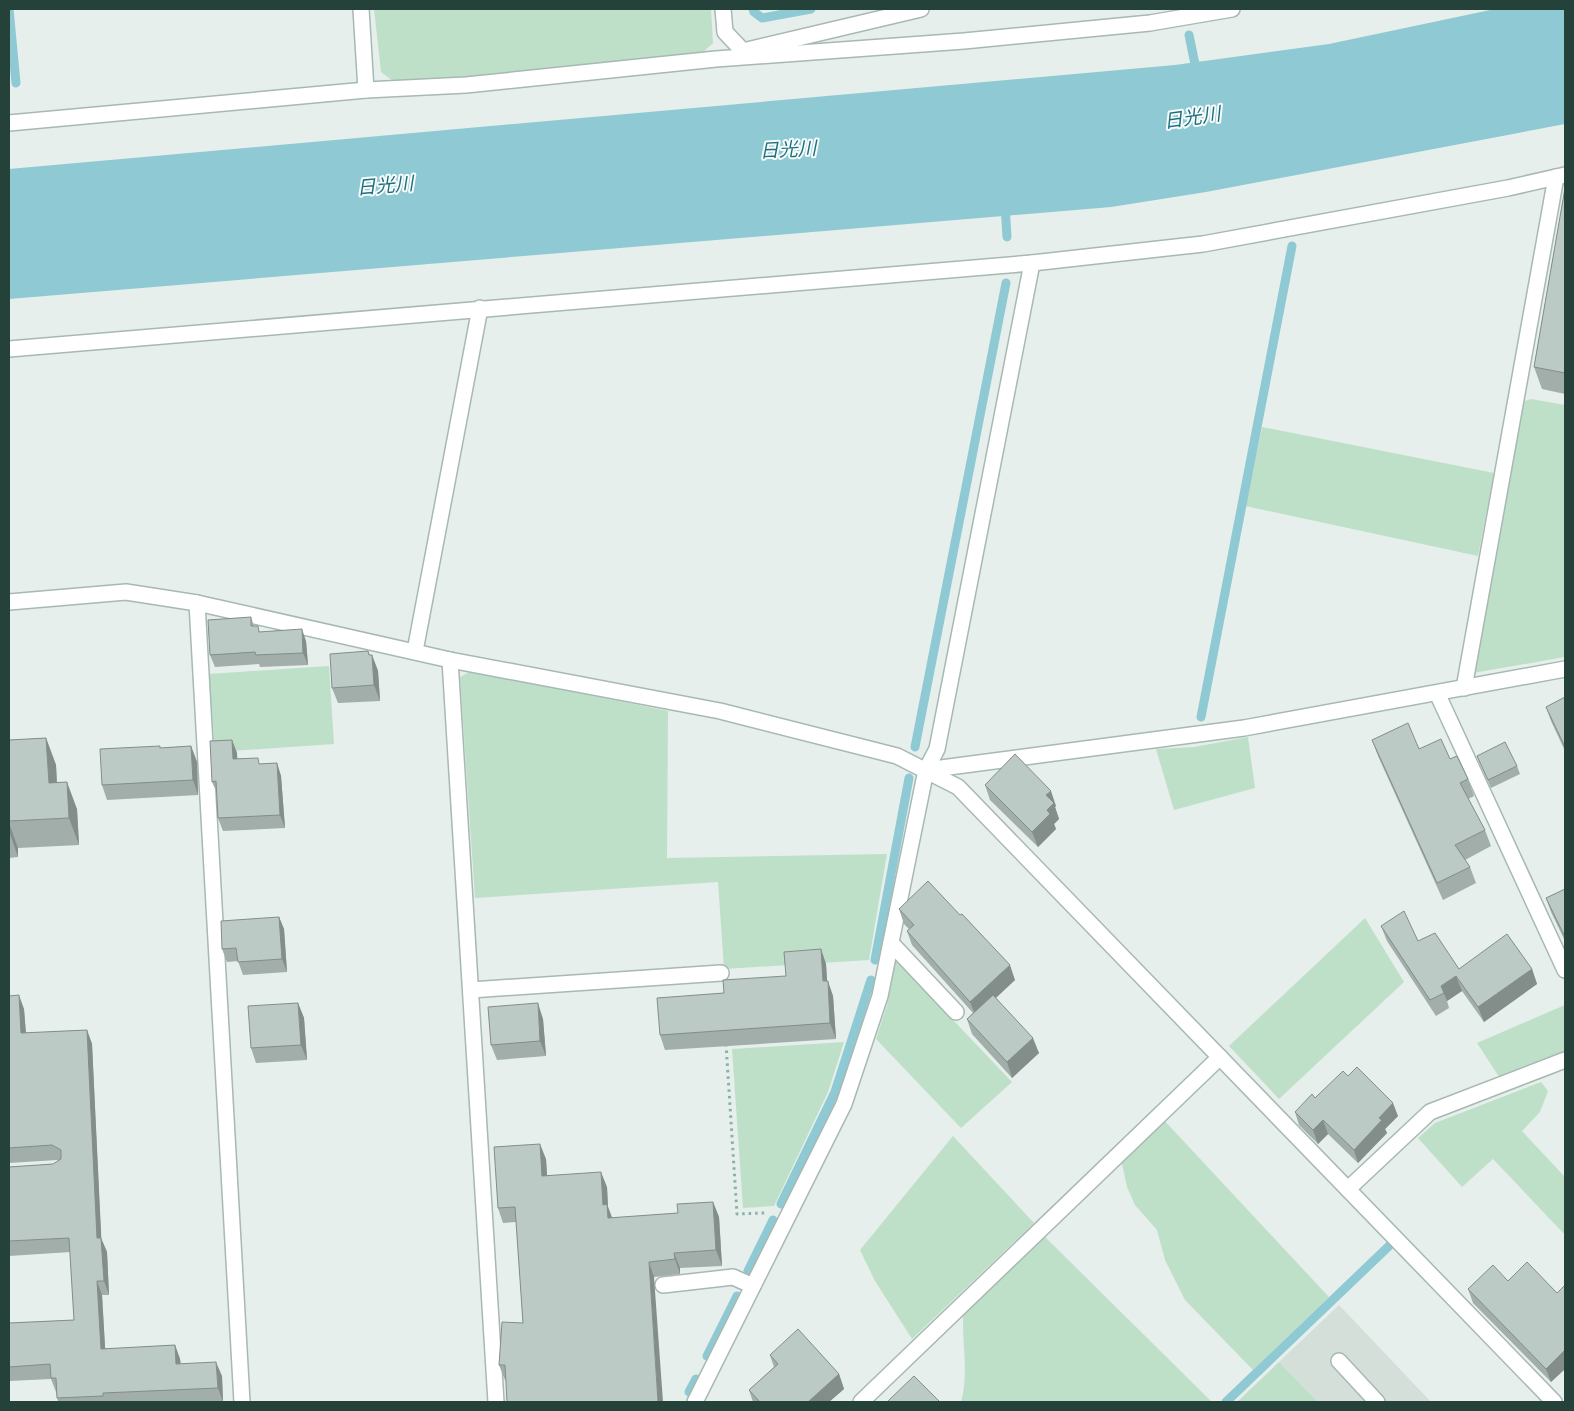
<svg xmlns="http://www.w3.org/2000/svg" width="1574" height="1411" font-family="Manrope,'Noto Sans JP',sans-serif">
	<rect width="100%" height="100%" fill="#e6efeb"/>
	<polygon fill="#d4dfda" points="1339,1305 1431,1402 1318,1402 1279,1362"/>
	<g fill="#bfe0c8">
		<polygon points="374,9 711,9 713,43 698,57 397,84 381,72"/>
		<polygon points="1531,399 1565,405 1565,657 1473,673 1519,403"/>
		<polygon points="1262,427 1494,473 1478,556 1245,506"/>
		<polygon points="329,666 334,744 215,752 209,674"/>
		<polygon points="471,671 668,711 667,858 887,854 869,960 724,969 718,882 475,898 460,677"/>
		<polygon points="1248,737 1255,788 1174,810 1156,749 1194,747"/>
		<polygon points="1365,918 1404,982 1279,1099 1229,1046"/>
		<polygon points="895,959 1012,1082 961,1128 876,1039 887,1005"/>
		<polygon points="1565,1005 1565,1053 1500,1078 1477,1043"/>
		<polygon points="844,1042 828,1092 774,1206 743,1208 732,1049"/>
		<polygon points="1541,1082 1548,1091 1540,1112 1522,1131 1565,1177 1565,1235 1493,1159 1462,1187 1418,1138 1435,1123"/>
		<polygon points="1162,1118 1329,1297 1253,1370 1185,1300 1165,1260 1157,1230 1135,1205 1127,1187 1121,1159"/>
		<polygon points="953,1136 1034,1223 912,1339 875,1281 860,1250"/>
		<path d="M1043,1235L1212,1402H961C969,1374 962,1344 963,1314Z"/>
		<polygon points="1279,1362 1318,1402 1237,1402"/>
	</g>
	<polygon fill="#8ec9d4" points="1495,9 1565,9 1565,124 1206,192 1111,207 9,299 9,169 1175,65 1329,44"/>
	<g fill="none" stroke-linecap="round" stroke-linejoin="round">
		<g stroke="#8ec9d4" stroke-width="9">
			<polyline points="9,9 16,83"/>
			<polyline points="753,9 754,12 762,18 811,9"/>
			<polyline points="1189,35 1197,74"/>
			<polyline points="1005,205 1007,237"/>
			<polyline points="1201,717 1292,246"/>
			<polyline points="915,747 1006,283"/>
			<polyline points="875,960 909,778"/>
			<polyline points="781,1204 835,1092 871,980"/>
			<polyline points="748,1271 773,1220"/>
			<polyline points="707,1356 737,1296"/>
			<polyline points="689,1392 696,1379"/>
			<polyline points="1226,1402 1389,1246"/>
		</g>
		<defs>
			<g id="service">
				<polyline points="891,943 956,1012"/>
				<polyline points="471,990 721,973"/>
				<polyline points="663,1285 733,1277 753,1286"/>
				<polyline points="1339,1361 1377,1402"/>
			</g>
			<g id="minor">
				<polyline points="361,9 366,90"/>
				<polyline points="723,9 725,32 743,51 921,9"/>
				<polyline points="9,123 366,90 466,85 716,59 964,41 1150,23 1232,9"/>
				<polyline points="9,349 1032,263 1203,244 1508,188 1565,175"/>
				<polyline points="9,602 126,592 197,603 450,660 720,711 897,756 958,787 1554,1402"/>
				<polyline points="197,603 242,1402"/>
				<polyline points="415,651 480,308"/>
				<polyline points="450,660 496,1402"/>
				<polyline points="1464,688 1556,177"/>
				<polyline points="1437,693 1565,970"/>
				<polyline points="926,770 1244,728 1565,669"/>
				<polyline points="1348,1189 1430,1112 1565,1060"/>
				<polyline points="695,1402 844,1104 880,996 926,770 937,749 1032,263"/>
				<polyline points="861,1402 1220,1057"/>
			</g>
		</defs>
		<use href="#service" stroke="#a8b8b2" stroke-width="18"/>
		<use href="#minor" stroke="#a8b8b2" stroke-width="18"/>
		<polyline stroke="#86b3a5" stroke-width="3" stroke-dasharray="2.5 4" stroke-linecap="butt" points="726,1044 737,1214 765,1213"/>
		<use href="#service" stroke="#fff" stroke-width="15"/>
		<use href="#minor" stroke="#fff" stroke-width="15"/>
	</g>
	<g fill="#a1aea9">
		<polygon points="1565,188 1565,394 1542,389 1534,367"/>
		<polygon points="251,617 254,626 260,632 306,641 308,665 260,667 259,664 215,667 210,655"/>
		<polygon points="370,655 372,655 378,671 380,701 338,703 332,688"/>
		<polygon points="1565,697 1565,751 1551,721 1546,707"/>
		<polygon points="46,738 56,765 57,782 77,809 79,845 18,848 18,857 9,858 9,740"/>
		<polygon points="232,740 237,753 237,759 260,764 277,763 281,776 285,828 223,831 218,818 217,793 212,782"/>
		<polygon points="1372,740 1450,759 1468,779 1474,796 1468,799 1485,830 1491,846 1465,860 1470,867 1476,883 1443,900 1378,756"/>
		<polygon points="191,746 197,762 198,795 107,800 102,785 161,748"/>
		<polygon points="1477,756 1517,766 1520,774 1491,788"/>
		<polygon points="985,785 1056,806 1055,807 1059,819 1054,824 1056,829 1038,847 990,800"/>
		<polygon points="1565,889 1565,941 1551,912 1546,898"/>
		<polygon points="899,909 1015,980 996,998 1039,1053 1012,1078 972,1034 967,1019 973,1013 912,945 907,931 909,929 904,924"/>
		<polygon points="279,917 284,929 287,972 243,975 238,961 227,962 222,949"/>
		<polygon points="1381,926 1418,941 1459,969 1532,969 1537,984 1484,1022 1462,991 1447,1001 1449,1008 1436,1016 1387,941"/>
		<polygon points="821,949 826,964 827,981 833,996 836,1039 665,1050 660,1035 786,976"/>
		<polygon points="9,996 24,1009 26,1033 87,1030 92,1044 101,1238 107,1252 109,1295 102,1295 105,1349 175,1345 180,1359 181,1364 222,1376 223,1402 58,1402 56,1392 51,1379 9,1381 9,1323 74,1320 70,1252 9,1256 9,1167 53,1164 59,1161 57,1160 9,1163"/>
		<polygon points="298,1003 304,1018 307,1060 256,1063 251,1048"/>
		<polygon points="543,1019 546,1056 497,1060 491,1045"/>
		<polygon points="1348,1076 1398,1116 1385,1129 1387,1133 1358,1163 1328,1134 1318,1144 1299,1125 1295,1112"/>
		<polygon points="546,1159 547,1175 607,1187 608,1207 612,1218 678,1213 713,1202 719,1217 722,1266 680,1268 680,1274 654,1277 505,1380 499,1365 523,1323 516,1222 503,1223 498,1208"/>
		<polygon points="1508,1281 1557,1293 1565,1288 1565,1369 1551,1382 1473,1303 1468,1289"/>
		<polygon points="770,1355 839,1374 844,1389 829,1402 753,1402 749,1390 774,1367"/>
	</g>
	<g fill="#838d89">
		<polygon points="302,629 306,641 308,665 303,653"/>
		<polygon points="368,651 373,664 372,655 378,671 380,701 374,685"/>
		<polygon points="46,738 56,765 58,810 49,783"/>
		<polygon points="232,740 237,753 238,772 233,759"/>
		<polygon points="191,746 197,762 198,795 193,780"/>
		<polygon points="277,763 281,776 285,828 280,815"/>
		<polygon points="67,782 77,809 79,845 69,818"/>
		<polygon points="1051,791 1056,806 1055,807 1059,819 1054,824 1056,829 1038,847 1032,832 1047,810 1046,795"/>
		<polygon points="9,823 18,848 18,857 9,831"/>
		<polygon points="279,917 284,929 287,972 282,959"/>
		<polygon points="821,949 826,964 828,996 823,981"/>
		<polygon points="1010,965 1015,980 976,1016 970,1002"/>
		<polygon points="1532,969 1537,984 1484,1022 1478,1007"/>
		<polygon points="1456,976 1462,991 1447,1001 1441,986"/>
		<polygon points="828,981 833,996 836,1039 830,1023"/>
		<polygon points="19,995 24,1009 27,1048 21,1033"/>
		<polygon points="298,1003 304,1018 307,1060 301,1045"/>
		<polygon points="538,1003 543,1019 546,1056 540,1041"/>
		<polygon points="87,1030 92,1044 102,1252 97,1238"/>
		<polygon points="1033,1038 1039,1053 1012,1078 1007,1062"/>
		<polygon points="1393,1103 1398,1116 1385,1129 1387,1133 1358,1163 1354,1150 1379,1118"/>
		<polygon points="1323,1120 1328,1134 1318,1144 1313,1130"/>
		<polygon points="540,1144 546,1159 548,1191 542,1176"/>
		<polygon points="601,1172 607,1187 608,1207 613,1220 614,1233 603,1205"/>
		<polygon points="713,1202 719,1217 722,1266 716,1250"/>
		<polygon points="101,1238 107,1252 109,1295 104,1281"/>
		<polygon points="674,1253 680,1268 680,1274 675,1259"/>
		<polygon points="649,1262 654,1277 663,1402 658,1402"/>
		<polygon points="97,1281 102,1295 106,1363 101,1349"/>
		<polygon points="175,1345 180,1359 181,1378 176,1364"/>
		<polygon points="1565,1350 1565,1369 1551,1382 1546,1369"/>
		<polygon points="216,1362 222,1376 223,1402 218,1388"/>
		<polygon points="839,1374 844,1389 829,1402 808,1402"/>
	</g>
	<g fill="#bbcac4" stroke="#838d89">
		<polygon points="1565,188 1565,373 1534,367"/>
		<polygon points="251,617 251,626 258,626 259,632 302,629 303,653 256,655 255,652 210,655 208,620"/>
		<polygon points="368,651 369,655 372,655 374,685 332,688 330,654"/>
		<polygon points="1565,697 1565,747 1546,707"/>
		<polygon points="1408,723 1419,749 1441,739 1450,759 1457,756 1468,779 1460,783 1485,830 1455,845 1470,867 1437,883 1372,740"/>
		<polygon points="46,738 49,783 67,782 69,818 9,821 9,740"/>
		<polygon points="232,740 233,759 258,758 259,764 277,763 280,815 218,818 216,781 212,782 210,741"/>
		<polygon points="1505,742 1517,766 1488,780 1477,756"/>
		<polygon points="160,746 160,748 191,746 193,780 102,785 100,749"/>
		<polygon points="1015,754 1051,791 1046,795 1054,803 1047,810 1050,814 1032,832 985,785"/>
		<polygon points="928,881 960,915 962,914 1010,965 970,1002 907,931 914,925 899,909"/>
		<polygon points="1565,889 1565,937 1546,898"/>
		<polygon points="1404,911 1418,941 1435,933 1459,969 1507,934 1532,969 1478,1007 1456,976 1441,986 1444,993 1430,1000 1381,926"/>
		<polygon points="279,917 282,959 238,962 236,948 222,949 221,921"/>
		<polygon points="821,949 823,981 828,981 830,1023 660,1035 657,998 724,993 723,980 786,976 784,952"/>
		<polygon points="19,995 21,1033 87,1030 97,1238 101,1238 104,1281 97,1281 101,1349 175,1345 176,1364 216,1362 218,1388 103,1393 103,1396 57,1398 56,1378 51,1378 50,1364 9,1367 9,1323 74,1320 69,1238 9,1241 9,1167 53,1164 61,1159 61,1150 52,1145 9,1148 9,996"/>
		<polygon points="993,995 1033,1038 1007,1062 967,1019"/>
		<polygon points="298,1003 301,1045 251,1048 248,1006"/>
		<polygon points="538,1003 540,1041 491,1045 488,1007"/>
		<polygon points="1357,1067 1393,1103 1379,1118 1382,1120 1354,1150 1323,1120 1313,1130 1295,1112 1312,1094 1315,1098 1343,1071 1348,1076"/>
		<polygon points="540,1144 542,1176 601,1172 603,1205 607,1204 608,1218 678,1213 677,1204 713,1202 716,1250 674,1253 675,1259 649,1262 658,1402 507,1402 505,1365 499,1365 502,1322 523,1323 515,1207 498,1208 494,1147"/>
		<polygon points="1527,1262 1557,1293 1564,1286 1565,1288 1565,1350 1546,1369 1468,1289 1493,1265 1508,1281"/>
		<polygon points="798,1329 839,1374 808,1402 760,1402 749,1390 778,1364 770,1355"/>
		<polygon points="914,1376 940,1402 889,1402 888,1401"/>
	</g>
	<g text-anchor="middle" stroke-width="4" stroke-linejoin="round" paint-order="stroke">
		<g font-size="19" font-style="italic" fill="#1c6f80" stroke="#f7fbf9">
			<text transform="translate(1192 117) rotate(-8)" y="7">日光川</text>
			<text transform="translate(788 149) rotate(-3)" y="7">日光川</text>
			<text transform="translate(385 185) rotate(-5)" y="7">日光川</text>
		</g>
	</g>
	<rect width="1574" height="1411" fill="none" stroke="#24423a" stroke-width="20"/>
</svg>
